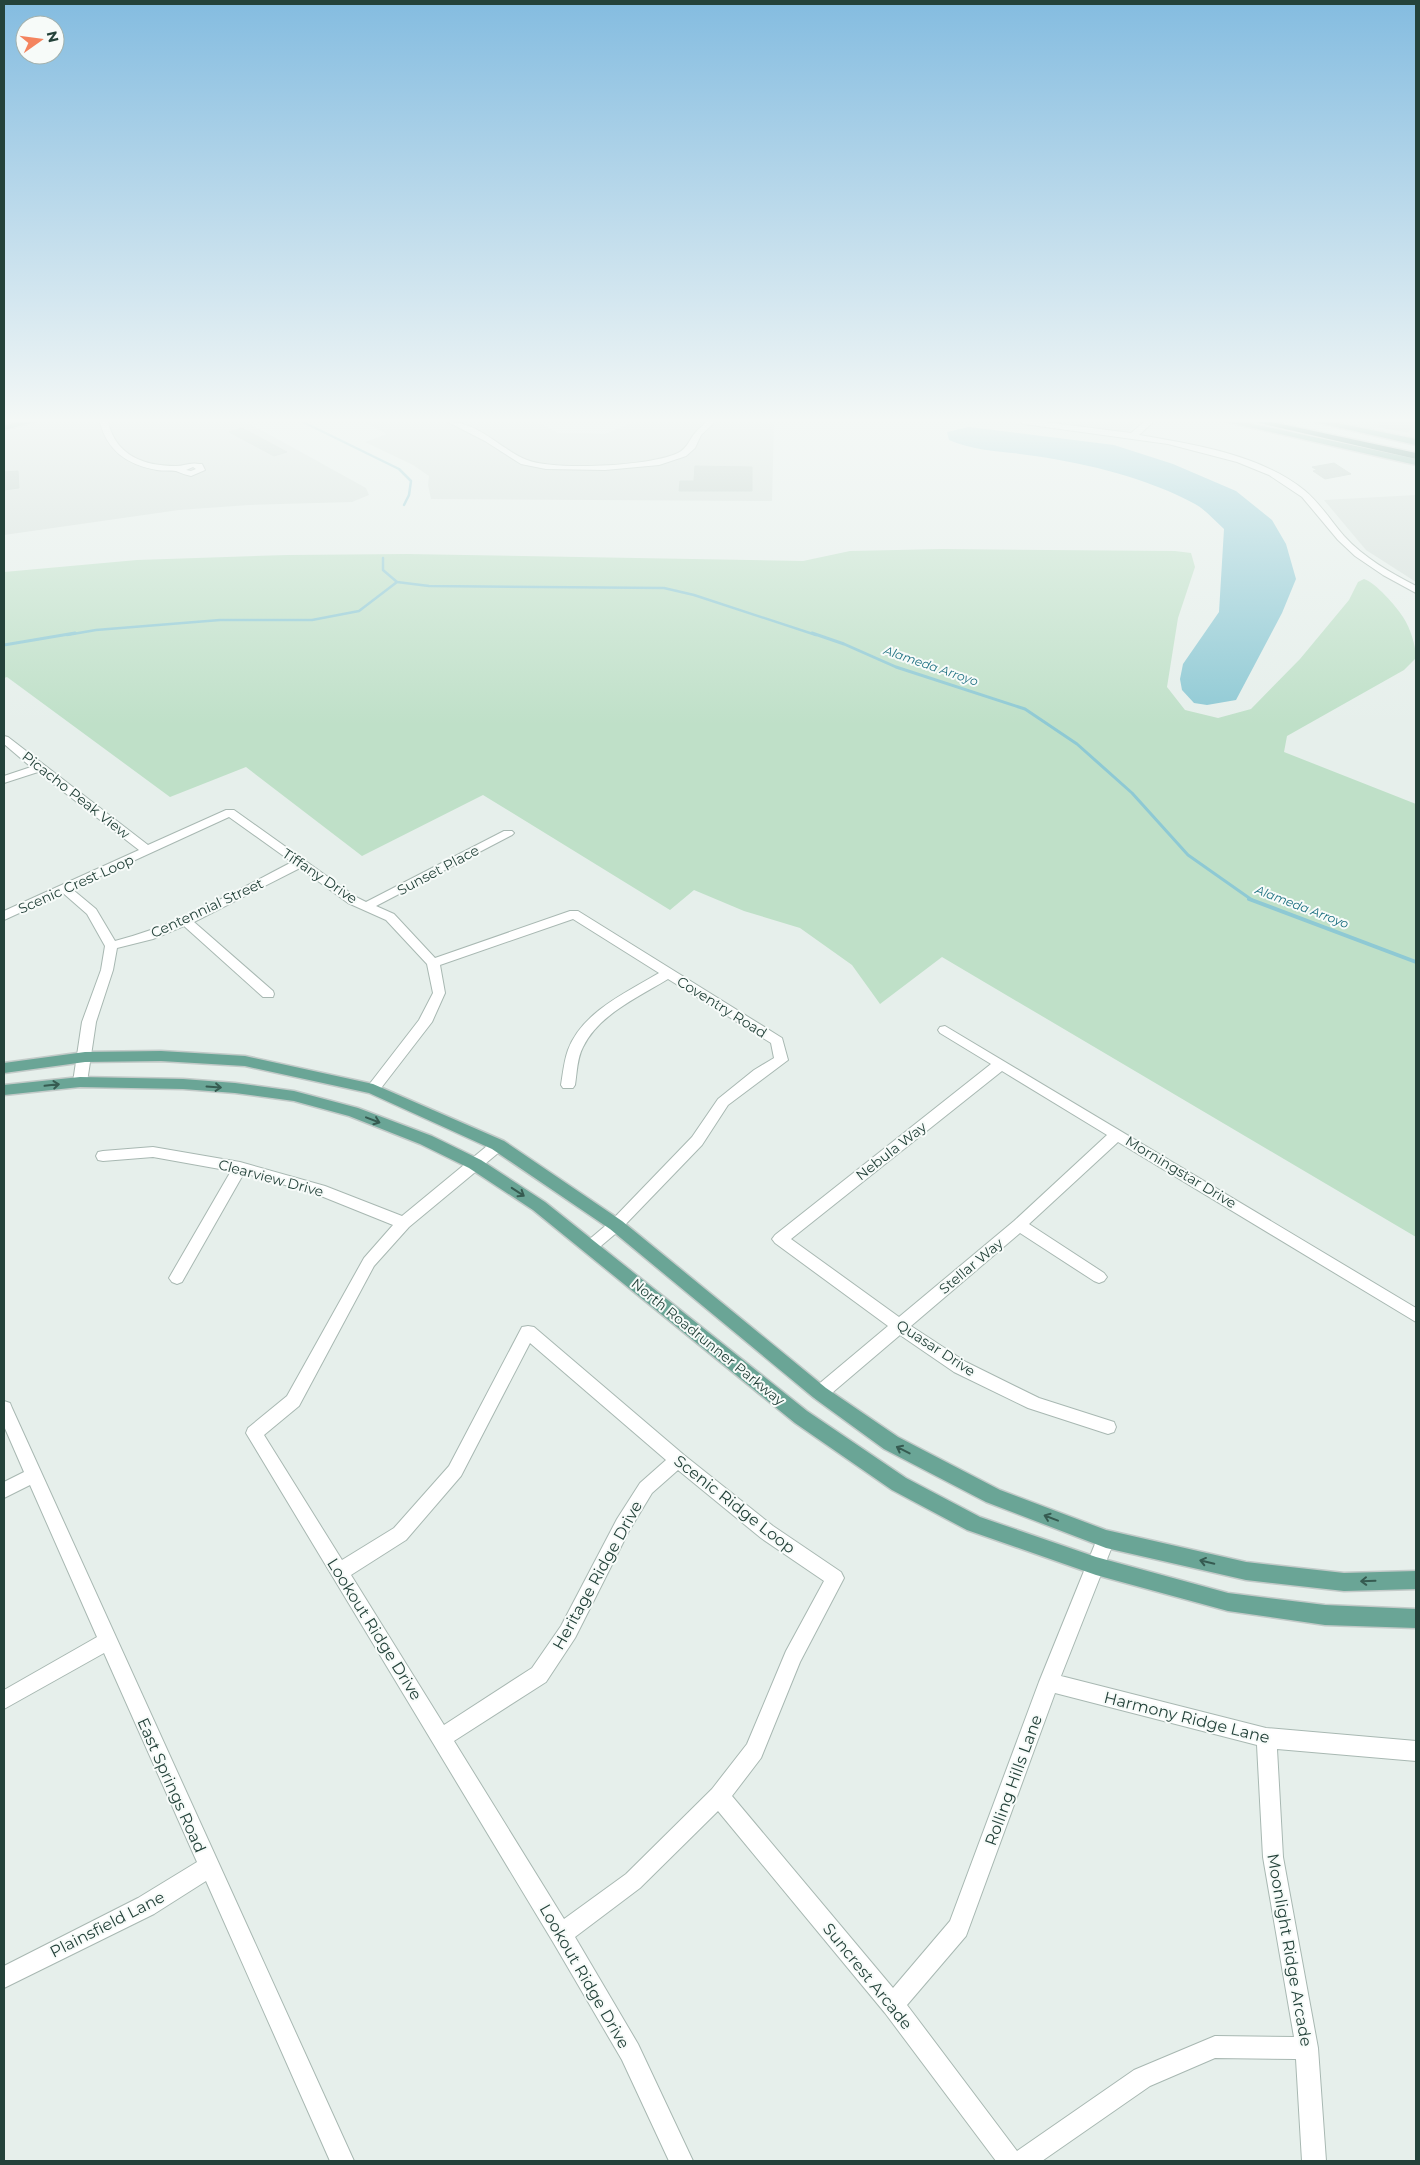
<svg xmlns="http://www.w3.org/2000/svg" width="1420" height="2165" font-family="Montserrat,sans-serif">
	<rect width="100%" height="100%" fill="#e6efeb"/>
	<g fill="#d4dfda">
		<polygon points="4,422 247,422 366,488 369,495 352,502 249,505 179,510 4,535"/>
		<polygon points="363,422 539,422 558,433 605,434 633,422 774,422 772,501 431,499 428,485 429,476 413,465 365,442 387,434"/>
		<polygon points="1040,422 1138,422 1127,433"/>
		<polygon points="1335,422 1416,422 1416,439"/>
		<polygon points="1416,495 1416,582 1366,550 1324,500"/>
	</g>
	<path fill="#bfe0c8" d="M943,549L1175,551L1191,553L1195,567L1178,618L1167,687L1185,710L1218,718L1251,709L1300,659L1349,600L1358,582L1364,579C1376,583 1396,606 1403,617C1410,627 1416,646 1416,658L1404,670L1287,736L1284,752L1416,804V1237L942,957L880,1004L852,965L800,928L744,911L694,890L670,910L483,795L362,856L246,767L170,797L7,677L4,678V572L137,560L287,555L407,554L803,561L850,551Z"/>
	<path fill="#8ec9d4" d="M969,427L1114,445L1173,464L1236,491L1272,520L1286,544L1296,579L1282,613L1236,700L1207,705L1194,703L1182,690L1180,679L1183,664L1219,612L1224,529C1215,521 1206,510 1195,504C1147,478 1089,464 1035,456C1006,451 976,452 949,440L947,432Z"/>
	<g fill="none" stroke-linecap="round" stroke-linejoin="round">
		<g stroke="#8ec9d4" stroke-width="2.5">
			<polyline points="303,422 399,469 411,481 409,495 404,505"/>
			<polyline points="383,558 383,570 397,582 429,586 664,588 694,595 816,635"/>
			<polyline points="67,635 96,630 220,620 312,620 359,611 397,582"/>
		</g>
		<g stroke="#8ec9d4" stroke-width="3">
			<polyline points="812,633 844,644 896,667 1025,709 1077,744 1132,793 1188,855 1252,900"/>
			<polyline points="4,645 75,633"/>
		</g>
		<polyline stroke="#8ec9d4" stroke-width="4" points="1249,899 1416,962"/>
	</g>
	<g fill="#bbcac4" stroke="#b8c9c2">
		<polygon points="1380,422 1416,422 1408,432 1379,427"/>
		<polygon points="242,428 287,452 274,456 229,432"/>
		<polygon points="1334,463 1351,474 1325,479 1313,471 1317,470 1312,467"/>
		<polygon points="695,466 752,467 752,491 679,491 680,481 694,481"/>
		<polygon points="18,471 19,488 4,490 4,472"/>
	</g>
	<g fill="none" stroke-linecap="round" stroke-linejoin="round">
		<defs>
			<g id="minor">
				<path d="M100,422H108C116,456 144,466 176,466C184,466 191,462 199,464H202L205,470L191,476C186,475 181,473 176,471C170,470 163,471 157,470C128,465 107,451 100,422ZM193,467L196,469L191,471L186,470Z"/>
				<path d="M448,422C479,422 500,449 527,460C554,471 652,466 678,453C688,448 689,440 695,433C698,429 703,426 706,422H715L701,435L695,448L686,456L659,465L605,470L546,469L521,464L485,441Z"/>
				<path d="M1020,422H1044L1131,433L1144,422H1153L1139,435C1193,444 1261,455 1304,490C1320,503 1331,521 1344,536C1364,558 1391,573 1416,586V593L1383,575L1355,556L1338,540L1302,497L1269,475L1237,462L1168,444L1024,424Z"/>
				<path d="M4,736L8,737L148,845L226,810H234L356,897L366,902L504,831H512L514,833L512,835L376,906L394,914L435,958L570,911H578L782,1038L788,1060L728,1105L702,1145L621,1229L595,1251L590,1253L585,1251L582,1247L585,1243L611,1221L692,1137L718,1099L754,1070L774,1058L771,1043L668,979C639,997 599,1014 583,1047C577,1058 577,1072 575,1085L573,1088H563L561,1085C563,1073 564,1061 568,1050C582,1012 627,992 659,973L573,919L440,965L445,993L432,1022L378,1092H368L366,1089L368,1086L419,1020L433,993L427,964L386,920L348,903L300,868L194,922L273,991L274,994L273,997H263L184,926L153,939L117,948L113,970L96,1022L87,1082L85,1085H75L73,1082L82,1022L101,970L105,946L87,914L63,893L4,920V911L139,850L38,772L4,783V776L31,767L4,744ZM229,817L292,862C234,892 178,925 115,941L96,909L72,889Z"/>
				<path d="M945,1026L1416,1308V1322L1118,1142L1029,1224L1104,1273L1107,1277L1104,1281L1099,1283L1094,1281L1020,1233L911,1326L966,1362L1039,1398L1114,1422L1116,1427L1114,1432L1108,1434L1028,1408L954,1372L900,1335L826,1398L820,1400L814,1398L812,1393L814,1388L888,1326L775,1243L772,1239L775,1235L991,1064L940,1033L938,1030L940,1027ZM1002,1071L1107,1135L1014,1221L899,1317L791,1239Z"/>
				<path d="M498,1140L503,1141L505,1145L503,1149L409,1227L374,1266L299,1406L264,1435L342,1560L394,1528L449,1466L522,1327L528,1326L534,1327L684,1455L773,1526L841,1572L844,1578L800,1662L761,1758L732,1796L893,1988L950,1921L1039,1682L1097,1539L1100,1533L1106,1531L1112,1533L1115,1539L1061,1676L1266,1728L1416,1741V1761L1277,1749L1283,1857L1318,2048L1326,2161H1302L1296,2059L1215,2058L1150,2086L1042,2161H996L885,2013L718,1811L640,1888L575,1937L638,2044L693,2161H669L622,2060L553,1942L246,1433L248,1428L287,1396L364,1258L393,1225L316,1194L244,1173L182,1282L177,1284L172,1282L169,1278L231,1171L153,1157L103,1161L98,1160L96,1156L98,1152L103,1151L153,1147L240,1162L325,1186L402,1216L493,1141ZM530,1343L666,1460L640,1483L617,1519L561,1626L532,1668L444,1725L351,1575L406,1540L461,1476ZM678,1470L761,1538L824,1581L786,1651L747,1744L712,1789L626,1874L564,1919L454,1741L546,1682L575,1638L629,1531L652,1493ZM1055,1693L1257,1745L1263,1857L1294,2037L1215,2036L1134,2070L1017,2151L907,2005L966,1936Z"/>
				<polygon points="4,1401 10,1403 12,1408 354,2161 330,2161 206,1881 154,1914 4,1988 4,1966 138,1898 197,1862 104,1653 4,1709 4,1690 97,1637 30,1485 4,1498 4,1482 24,1472 4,1426"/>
			</g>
			<g id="major">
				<polygon points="18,422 34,422 4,430 4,426"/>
				<polygon points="1227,422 1244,422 1416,459 1416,465"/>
				<polygon points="1315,422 1332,422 1416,439 1416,445"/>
				<polygon points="161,1051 245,1056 373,1084 504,1141 622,1221 826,1388 898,1437 1000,1490 1106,1530 1246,1562 1344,1573 1416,1571 1416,1589 1344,1591 1246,1580 1106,1548 986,1502 884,1449 814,1398 610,1229 492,1149 369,1093 245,1066 161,1061 85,1062 4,1073 4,1063 85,1052"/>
				<polygon points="80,1077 183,1079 235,1083 294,1091 358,1108 432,1136 481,1160 545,1202 807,1411 906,1478 980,1517 1096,1557 1228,1593 1325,1605 1416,1609 1416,1628 1325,1625 1228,1611 1096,1575 967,1530 892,1490 795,1423 533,1210 469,1168 420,1144 349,1116 294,1101 235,1093 183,1089 80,1087 4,1095 4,1085"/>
			</g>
			<polygon id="highway" points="1255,422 1272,422 1416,453 1416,459"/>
		</defs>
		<use href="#minor" stroke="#a8b8b2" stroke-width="2"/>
		<use href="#major" stroke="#c2cac8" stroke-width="3"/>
		<use href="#highway" stroke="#c2cac8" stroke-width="3"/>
		<use href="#minor" fill="#fff" fill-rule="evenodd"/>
		<use href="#major" fill="#6aa596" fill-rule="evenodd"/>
		<use href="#highway" fill="#2f6f62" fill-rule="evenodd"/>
	</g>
	<defs><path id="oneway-shaft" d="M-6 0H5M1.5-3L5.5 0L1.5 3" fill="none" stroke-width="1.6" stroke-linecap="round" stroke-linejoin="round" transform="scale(1.25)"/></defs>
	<g stroke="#365b51">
		<use href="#oneway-shaft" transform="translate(52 1085) rotate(-6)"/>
		<use href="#oneway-shaft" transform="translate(214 1087) rotate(4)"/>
		<use href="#oneway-shaft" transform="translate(373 1120) rotate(21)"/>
		<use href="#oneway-shaft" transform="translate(518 1192) rotate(33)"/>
		<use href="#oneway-shaft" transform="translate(903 1450) rotate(-153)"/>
		<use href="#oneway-shaft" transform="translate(1051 1518) rotate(-159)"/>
		<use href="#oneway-shaft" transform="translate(1207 1562) rotate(-167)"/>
		<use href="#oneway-shaft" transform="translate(1368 1581) rotate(178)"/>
	</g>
	<linearGradient id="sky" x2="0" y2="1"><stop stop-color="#84bce0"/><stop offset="0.58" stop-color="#f4f8f6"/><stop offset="1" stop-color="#f4f8f6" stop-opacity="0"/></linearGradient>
	<rect width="1420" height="725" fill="url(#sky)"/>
	<g text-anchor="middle" stroke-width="4" stroke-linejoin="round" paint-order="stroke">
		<g font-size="12" font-style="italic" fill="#1c6f80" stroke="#f7fbf9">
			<text transform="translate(931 666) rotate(19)" y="4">Alameda Arroyo</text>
			<text transform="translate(1302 907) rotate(21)" y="4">Alameda Arroyo</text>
		</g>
		<g font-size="14" fill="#24423a" stroke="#f7fbf9">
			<text transform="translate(76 795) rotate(38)" y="5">Picacho Peak View</text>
			<text transform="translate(438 870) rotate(-28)" y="5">Sunset Place</text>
			<text transform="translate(320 876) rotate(34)" y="5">Tiffany Drive</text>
			<text transform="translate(76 884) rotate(-24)" y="5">Scenic Crest Loop</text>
			<text transform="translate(207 908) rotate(-25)" y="5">Centennial Street</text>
			<text transform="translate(722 1007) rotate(32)" y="5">Coventry Road</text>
			<text transform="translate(891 1151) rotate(-38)" y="5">Nebula Way</text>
			<text transform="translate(1181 1172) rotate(31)" y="5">Morningstar Drive</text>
			<text transform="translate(271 1178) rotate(15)" y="5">Clearview Drive</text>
			<text transform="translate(971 1266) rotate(-40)" y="5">Stellar Way</text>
			<text transform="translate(708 1342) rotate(39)" y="5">North Roadrunner Parkway</text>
			<text transform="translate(936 1348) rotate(33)" y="5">Quasar Drive</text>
		</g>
		<g font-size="16" fill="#24423a" stroke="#f7fbf9">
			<text transform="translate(735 1504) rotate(38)" y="6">Scenic Ridge Loop</text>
			<text transform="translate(597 1575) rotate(-61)" y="6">Heritage Ridge Drive</text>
			<text transform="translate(375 1629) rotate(58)" y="6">Lookout Ridge Drive</text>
			<text transform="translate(1187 1717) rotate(14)" y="6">Harmony Ridge Lane</text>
			<text transform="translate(1013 1780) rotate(-70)" y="6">Rolling Hills Lane</text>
			<text transform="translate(172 1785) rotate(66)" y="6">East Springs Road</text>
			<text transform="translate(107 1924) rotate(-27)" y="6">Plainsfield Lane</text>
			<text transform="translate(1290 1950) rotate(80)" y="6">Moonlight Ridge Arcade</text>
			<text transform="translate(585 1976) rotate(60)" y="6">Lookout Ridge Drive</text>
			<text transform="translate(868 1976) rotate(51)" y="6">Suncrest Arcade</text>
		</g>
	</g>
	<rect width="1420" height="2165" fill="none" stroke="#24423a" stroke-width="10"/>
	<g transform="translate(40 40) rotate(76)"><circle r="24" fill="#f7fbf9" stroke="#a3b1ad"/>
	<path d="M0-4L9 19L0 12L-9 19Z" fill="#f4845f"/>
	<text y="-8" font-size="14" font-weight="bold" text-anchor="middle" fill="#24423a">N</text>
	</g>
</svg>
